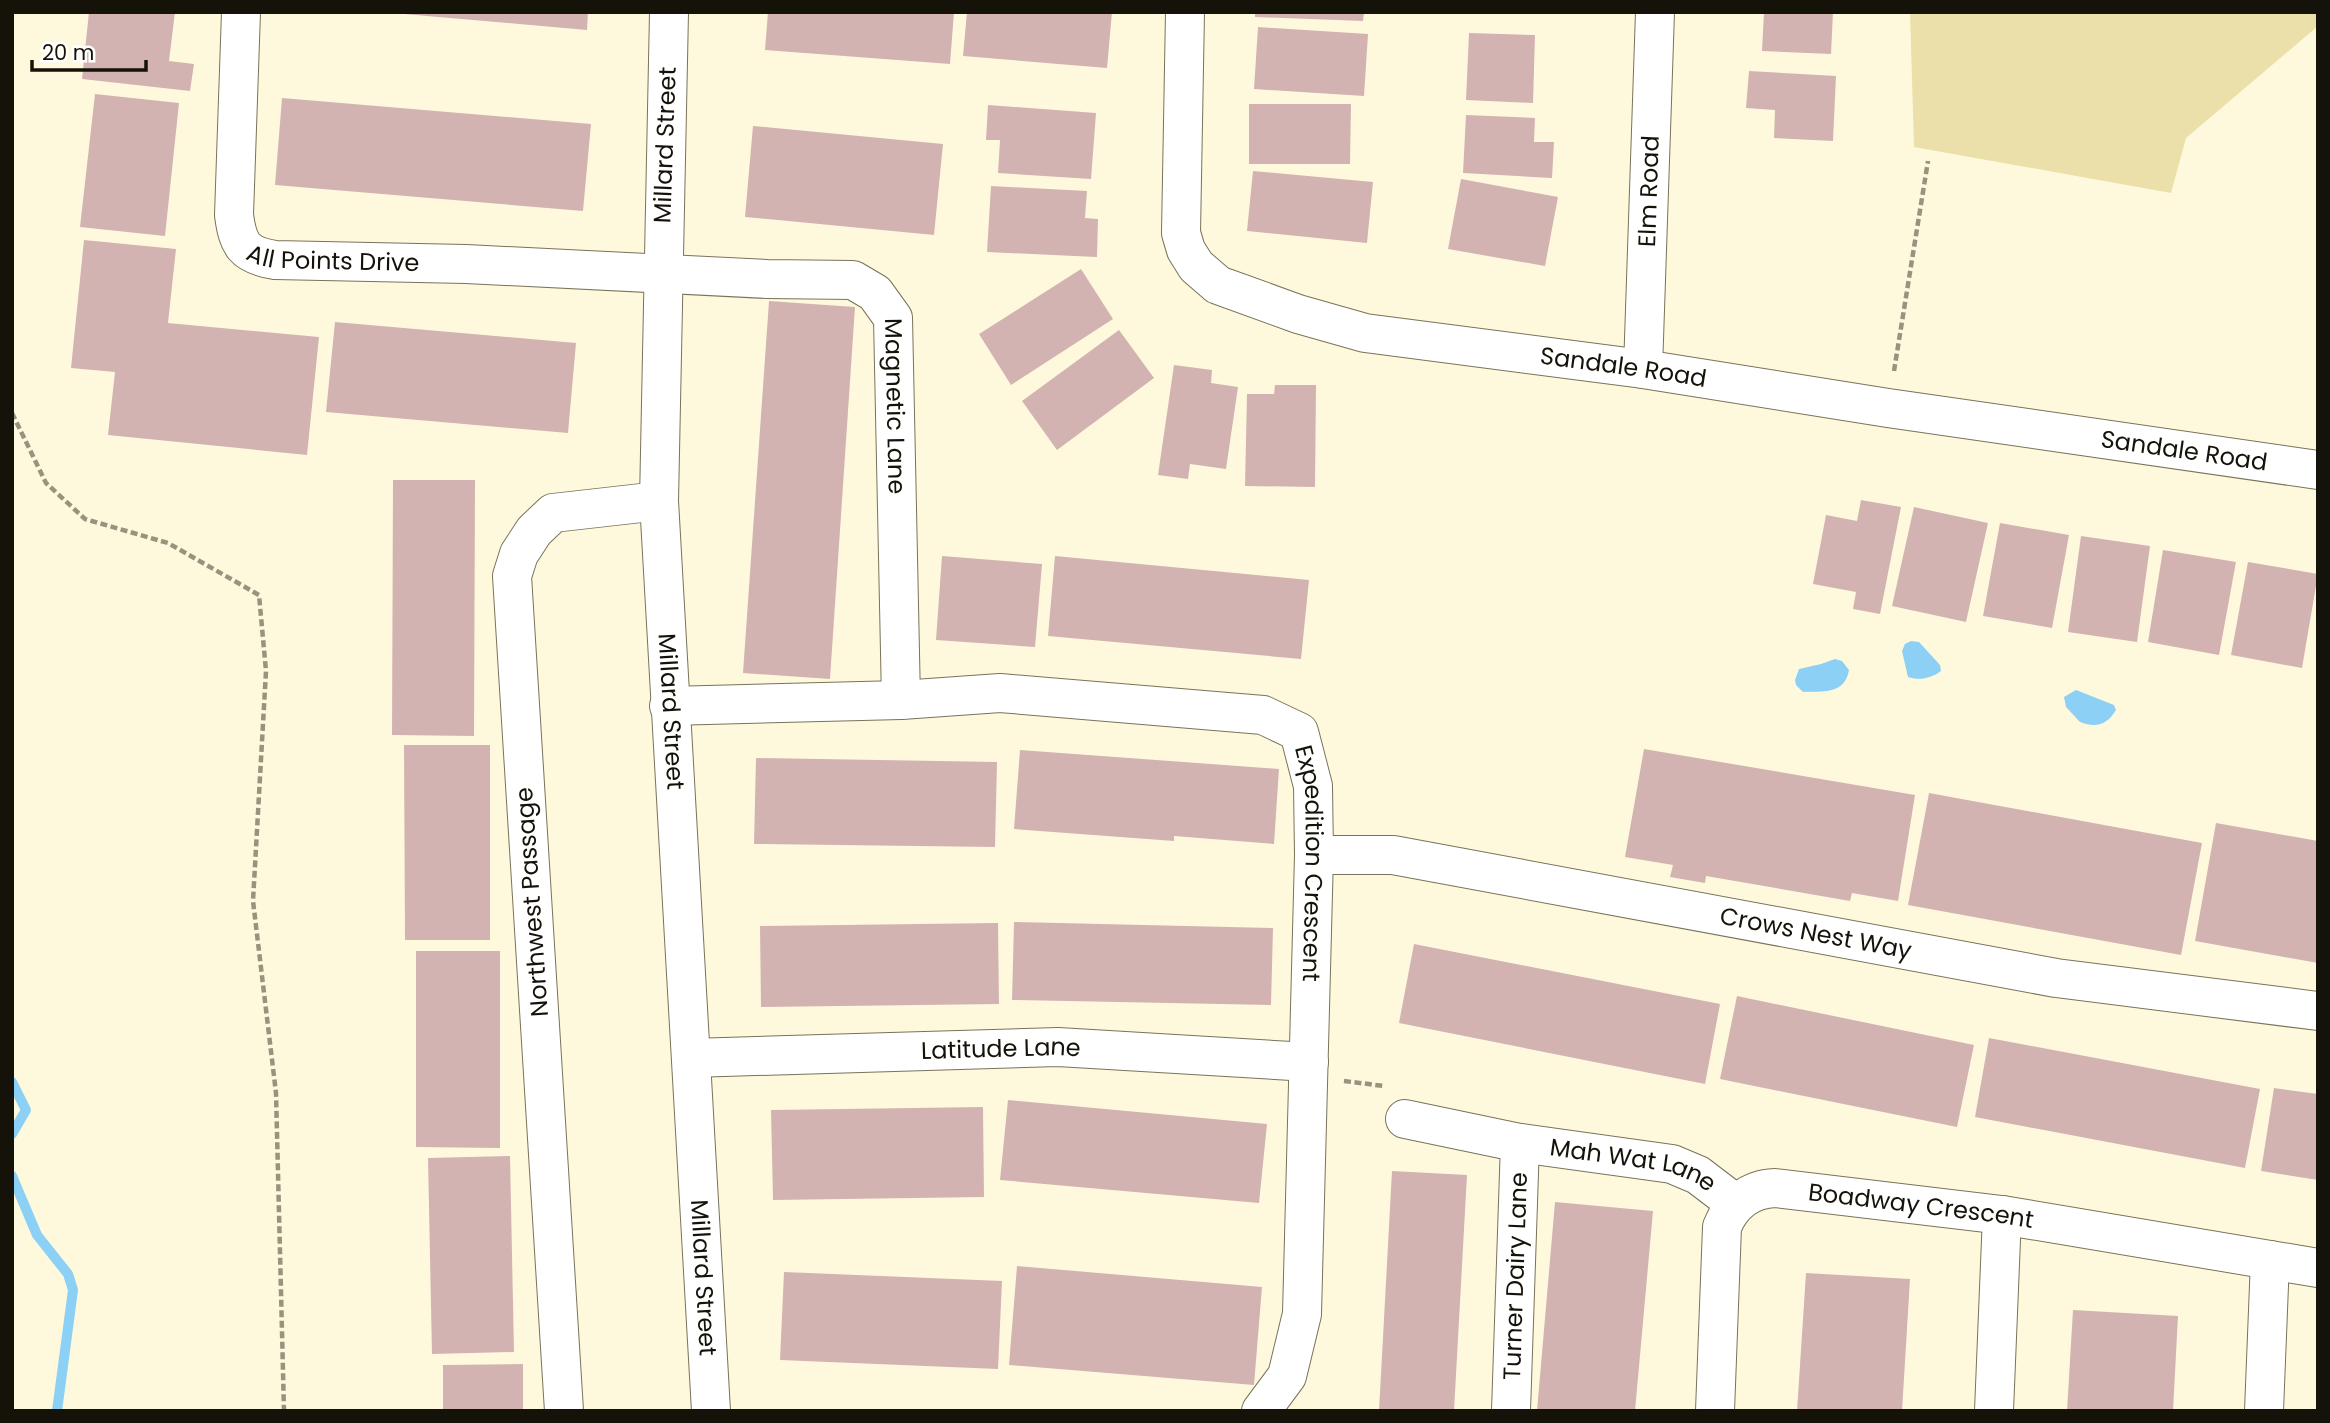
<svg xmlns="http://www.w3.org/2000/svg" width="2330" height="1423" font-family="Poppins,sans-serif">
	<rect width="100%" height="100%" fill="#fef9dd"/>
	<polygon fill="#ebe0a9" points="1910,12 2318,12 2318,26 2186,138 2171,193 1914,147"/>
	<g fill="#8cd0f5">
		<path d="M1911,641L1919,642L1940,665L1941,671C1932,678 1919,681 1908,677L1902,651L1905,644Z"/>
		<path d="M1835,659L1842,661L1849,670C1845,695 1822,691 1803,692L1796,685L1795,680L1799,669L1821,664Z"/>
		<path d="M2076,690L2114,705L2116,710C2107,725 2096,728 2080,722L2066,707L2064,697Z"/>
	</g>
	<g fill="none" stroke-linecap="round" stroke-linejoin="round">
		<g stroke="#8cd0f5" stroke-width="10">
			<polyline points="12,1082 26,1110 12,1134"/>
			<polyline points="12,1176 37,1235 68,1274 73,1290 57,1411"/>
		</g>
	</g>
	<g fill="#d3b3b1">
		<polygon points="89,12 175,12 169,61 194,64 190,91 82,79"/>
		<polygon points="404,12 588,12 587,30 404,14"/>
		<polygon points="768,12 954,12 950,64 765,50"/>
		<polygon points="967,12 1112,12 1107,68 963,56"/>
		<polygon points="1255,12 1364,12 1363,21 1255,17"/>
		<polygon points="1764,12 1833,12 1831,54 1762,51"/>
		<polygon points="1258,27 1368,34 1364,96 1254,89"/>
		<polygon points="1469,33 1535,35 1533,103 1466,100"/>
		<polygon points="1749,71 1836,76 1833,141 1774,138 1775,110 1746,108"/>
		<polygon points="95,94 179,103 165,236 80,227"/>
		<polygon points="282,98 591,124 583,211 275,185"/>
		<polygon points="1249,104 1351,104 1350,164 1249,164"/>
		<polygon points="988,105 1096,113 1091,179 998,173 1000,140 986,140"/>
		<polygon points="1466,115 1535,118 1534,142 1554,142 1552,178 1463,173"/>
		<polygon points="753,126 943,144 934,235 745,217"/>
		<polygon points="1253,171 1373,182 1367,243 1247,231"/>
		<polygon points="1461,179 1558,197 1545,266 1448,249"/>
		<polygon points="991,186 1087,191 1085,218 1098,219 1097,257 987,252"/>
		<polygon points="84,240 176,249 168,323 319,337 307,455 108,435 115,372 71,368"/>
		<polygon points="1081,269 1113,319 1011,385 979,334"/>
		<polygon points="769,301 855,307 830,679 743,673"/>
		<polygon points="335,322 576,343 568,433 326,412"/>
		<polygon points="1119,330 1154,378 1057,450 1022,401"/>
		<polygon points="1174,365 1212,370 1211,383 1238,387 1226,469 1190,464 1188,479 1158,475"/>
		<polygon points="1275,385 1316,385 1315,487 1245,486 1247,394 1274,394"/>
		<polygon points="393,480 475,480 474,736 392,735"/>
		<polygon points="1861,500 1901,507 1880,614 1853,609 1856,592 1813,584 1826,515 1857,521"/>
		<polygon points="1914,507 1988,523 1966,622 1892,606"/>
		<polygon points="2000,523 2069,535 2052,628 1983,616"/>
		<polygon points="2081,536 2150,546 2137,642 2068,632"/>
		<polygon points="2163,550 2236,562 2219,655 2148,642"/>
		<polygon points="942,556 1042,564 1035,647 936,640"/>
		<polygon points="1055,556 1309,580 1301,659 1048,636"/>
		<polygon points="2248,562 2318,574 2302,668 2231,655"/>
		<polygon points="404,745 490,745 490,940 405,940"/>
		<polygon points="1644,749 1915,795 1898,901 1852,893 1850,901 1706,876 1705,883 1670,877 1673,865 1625,857"/>
		<polygon points="1020,750 1279,769 1274,844 1174,836 1174,841 1014,829"/>
		<polygon points="756,758 997,762 995,847 754,844"/>
		<polygon points="1929,793 2202,843 2181,955 1908,905"/>
		<polygon points="2216,823 2318,841 2318,963 2195,941"/>
		<polygon points="1014,922 1273,928 1271,1005 1012,1000"/>
		<polygon points="998,923 999,1004 761,1007 760,926"/>
		<polygon points="1414,944 1720,1004 1705,1084 1399,1023"/>
		<polygon points="416,951 500,951 500,1148 416,1147"/>
		<polygon points="1737,996 1974,1045 1957,1127 1720,1079"/>
		<polygon points="1989,1038 2260,1089 2245,1168 1975,1117"/>
		<polygon points="2274,1088 2318,1094 2318,1180 2261,1171"/>
		<polygon points="1008,1100 1267,1124 1259,1203 1000,1180"/>
		<polygon points="983,1107 984,1197 773,1200 771,1110"/>
		<polygon points="510,1156 514,1352 432,1354 428,1158"/>
		<polygon points="1392,1171 1467,1175 1454,1411 1379,1411"/>
		<polygon points="1555,1202 1653,1211 1635,1411 1537,1411"/>
		<polygon points="1017,1266 1262,1287 1254,1385 1009,1365"/>
		<polygon points="784,1272 1002,1281 998,1369 780,1360"/>
		<polygon points="1806,1273 1910,1279 1902,1411 1797,1411"/>
		<polygon points="2073,1310 2178,1316 2173,1411 2067,1411"/>
		<polygon points="523,1364 523,1411 443,1411 443,1365"/>
	</g>
	<g fill="none" stroke-linecap="round" stroke-linejoin="round">
		<defs>
			<g id="minor">
				<path id="s1" d="M241,12L234,215C238,245 244,255 275,260L466,264L767,279L853,280L875,293L893,318L901,700"/>
				<path id="s2" d="M669,12L659,501L711,1411"/>
				<path id="s3" d="M1185,12L1181,233L1186,250L1196,266L1218,285L1298,314L1365,333L1643,369L1888,408L2318,470"/>
				<path id="s4" d="M1643,369L1655,12"/>
				<path id="s5" d="M669,706L901,700L1000,693L1263,715L1299,732L1313,786L1314,855L1302,1314L1287,1376L1261,1411"/>
				<path id="s6" d="M1314,855H1393L2056,978L2318,1011"/>
				<path id="s7" d="M691,1058L1058,1047L1309,1062"/>
				<path id="s8" d="M1405,1119L1520,1143L1672,1164L1698,1175L1736,1204"/>
				<polyline points="564,1411 512,576 519,554 534,531 553,513 659,501"/>
				<path id="s9" d="M1511,1411L1520,1143"/>
				<path id="s10" d="M1715,1411L1722,1227C1731,1204 1750,1189 1775,1188L2002,1215L2318,1268"/>
				<polyline points="1994,1411 2002,1215"/>
				<polyline points="2264,1411 2270,1260"/>
			</g>
		</defs>
		<use href="#minor" stroke="#78735a" stroke-width="40"/>
		<g stroke="#97937f" stroke-width="4.5" stroke-dasharray="7 3.5" stroke-linecap="butt">
			<polyline points="1894,371 1928,161"/>
			<polyline points="12,413 46,483 85,519 168,543 259,595 266,671 253,901 276,1093 284,1411"/>
			<polyline points="1344,1081 1384,1086"/>
		</g>
		<use href="#minor" stroke="#fff" stroke-width="38"/>
	</g>
	<g text-anchor="middle" stroke-width="5" stroke-linejoin="round" paint-order="stroke">
		<g font-size="24" fill="#151309" stroke="#fff">
			<text transform="translate(665 145) rotate(-88)" y="8">Millard Street</text>
			<text dy="8" stroke="none"><textPath href="#s4" startOffset="178">Elm Road</textPath></text>
			<text dy="8" stroke="none"><textPath href="#s1" startOffset="329">All Points Drive</textPath></text>
			<text dy="8" stroke="none"><textPath href="#s3" startOffset="702">Sandale Road</textPath></text>
			<text dy="8" stroke="none"><textPath href="#s1" startOffset="994">Magnetic Lane</textPath></text>
			<text dy="8" stroke="none"><textPath href="#s3" startOffset="1269">Sandale Road</textPath></text>
			<text dy="8" stroke="none"><textPath href="#s2" startOffset="700">Millard Street</textPath></text>
			<text dy="8" stroke="none"><textPath href="#s5" startOffset="768">Expedition Crescent</textPath></text>
			<text transform="translate(532 902) rotate(-94)" y="8">Northwest Passage</text>
			<text dy="8" stroke="none"><textPath href="#s6" startOffset="509">Crows Nest Way</textPath></text>
			<text dy="8" stroke="none"><textPath href="#s7" startOffset="310">Latitude Lane</textPath></text>
			<text dy="8" stroke="none"><textPath href="#s8" startOffset="233">Mah Wat Lane</textPath></text>
			<text dy="8" stroke="none"><textPath href="#s10" startOffset="401">Boadway Crescent</textPath></text>
			<text dy="8" stroke="none"><textPath href="#s9" startOffset="135">Turner Dairy Lane</textPath></text>
			<text dy="8" stroke="none"><textPath href="#s2" startOffset="1267">Millard Street</textPath></text>
		</g>
	</g>
	<rect width="2330" height="1423" fill="none" stroke="#151309" stroke-width="28"/>
	<path d="M32 60v10h114v-10" fill="none" stroke="#151309" stroke-width="3.5"/>
	<text x="42" y="60" font-size="21" fill="#151309" stroke="#ffffff" stroke-width="5" paint-order="stroke">20 m</text>
</svg>
